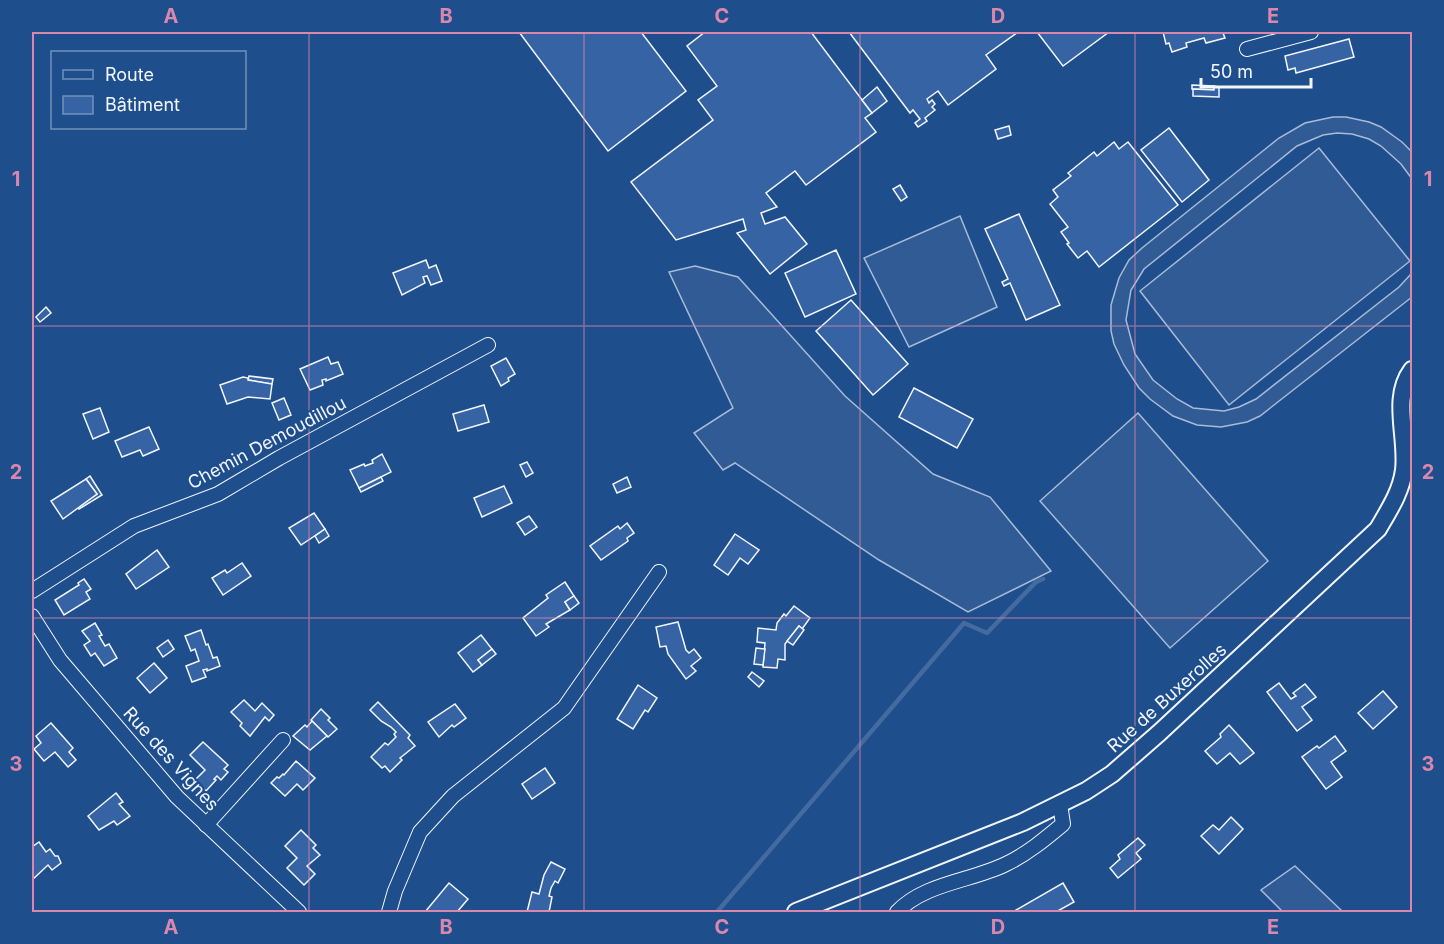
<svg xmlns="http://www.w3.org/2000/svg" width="1444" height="944" font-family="Inter,sans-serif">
	<rect width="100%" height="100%" fill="#1f4e8c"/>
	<g fill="#305b95" stroke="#a8bbd7" stroke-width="1.5">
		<polygon points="1333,117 1346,117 1369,122 1381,127 1402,142 1412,152 1412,179 1401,164 1381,146 1369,139 1352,134 1337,133 1323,135 1297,146 1144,269 1131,290 1126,320 1135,354 1153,380 1177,399 1193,408 1224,411 1239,407 1256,399 1399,287 1412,273 1412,297 1260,416 1247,422 1221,427 1197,425 1173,416 1150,399 1139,388 1124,365 1114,344 1111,331 1111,305 1119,278 1129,260 1142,248 1279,138 1305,123"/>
		<polygon points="1319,148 1410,261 1229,405 1140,291"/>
		<polygon points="960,216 997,307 909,347 864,258"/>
		<polygon points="695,266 738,277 845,396 933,474 990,497 1051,571 968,612 879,560 735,463 723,470 694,433 733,408 669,272"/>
		<polygon points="1138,413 1268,561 1170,648 1040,501"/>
		<polygon points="1295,866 1343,912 1283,912 1261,890"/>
	</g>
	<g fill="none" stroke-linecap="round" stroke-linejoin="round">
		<polyline stroke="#446ba0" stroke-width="4.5" points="717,912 964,623 987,633 1036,582 1043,579"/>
	</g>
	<g fill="#3563a3" stroke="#f2f6ff" stroke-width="1.5">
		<polygon points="519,32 641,32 686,91 608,151"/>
		<polygon points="705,32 811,32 872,113 865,118 876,132 806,185 795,171 766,193 777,207 761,213 765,224 785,217 807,244 770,274 737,233 746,230 743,219 676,240 631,182 713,120 698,100 717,86 687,46"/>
		<polygon points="849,32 1018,32 986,55 996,69 948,105 938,91 927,99 929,103 932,100 935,104 932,107 935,110 925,118 927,121 918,127 915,123 920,119 913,110 910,113"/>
		<polygon points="1037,32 1109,32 1063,66"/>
		<polygon points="1163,32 1229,32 1223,33 1225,38 1206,43 1204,38 1186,43 1187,47 1172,52 1169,43 1166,44"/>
		<polygon points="1349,39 1354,57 1296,73 1295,68 1288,70 1285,56"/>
		<polygon points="1192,85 1214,86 1214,90 1192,89"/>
		<polygon points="1214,86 1219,87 1219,97 1193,96 1193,89 1214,90"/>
		<polygon points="877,87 887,101 872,113 862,100"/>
		<polygon points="1009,126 1011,135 998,139 995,130"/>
		<polygon points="1169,128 1209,180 1182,202 1141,150"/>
		<polygon points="1114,142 1119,149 1128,142 1178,205 1099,267 1087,251 1078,258 1067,244 1069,243 1061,232 1068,227 1050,204 1058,197 1053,190 1071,176 1068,173 1094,152 1097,156"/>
		<polygon points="900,185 907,197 901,201 893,189"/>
		<polygon points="1019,214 1060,305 1026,320 1010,283 1004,286 1002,282 1008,279 985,229"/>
		<polygon points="836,250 856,294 805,317 785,273"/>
		<polygon points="426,260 429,268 436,265 442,281 431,285 427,276 423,277 425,283 402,295 393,273"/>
		<polygon points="851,300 908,364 873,395 816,331"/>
		<polygon points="46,307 51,313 40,322 36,317"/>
		<polygon points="328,357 331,364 338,362 343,374 326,381 326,379 322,380 323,385 310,390 300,369"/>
		<polygon points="506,358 515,374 508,378 509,381 501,386 491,366"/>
		<polygon points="249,376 273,379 272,384 248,380"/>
		<polygon points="243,377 248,378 248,380 272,384 270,399 248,397 227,404 220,385"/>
		<polygon points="914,388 973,419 957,448 899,417"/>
		<polygon points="284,398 291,415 279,420 272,403"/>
		<polygon points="484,405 489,422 458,431 453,414"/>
		<polygon points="100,408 109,432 93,439 83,414"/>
		<polygon points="149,427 159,449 143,456 140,450 122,457 115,441"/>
		<polygon points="382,454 391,472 359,488 350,470 364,464 365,466 373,463 372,460"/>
		<polygon points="527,462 533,473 526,477 520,465"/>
		<polygon points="90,476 102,495 79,509 77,507 97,494 86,479"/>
		<polygon points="381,477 383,481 361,492 359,488"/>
		<polygon points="627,477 631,487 617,493 613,484"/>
		<polygon points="86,479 97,494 63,519 51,501"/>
		<polygon points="504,486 512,503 482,517 474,498"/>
		<polygon points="314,513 325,529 301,545 289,528"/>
		<polygon points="529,516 537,527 525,535 517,523"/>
		<polygon points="627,523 634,533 627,538 628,541 601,560 590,546 618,526 620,529"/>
		<polygon points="325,529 329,536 319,543 315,536"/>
		<polygon points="735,534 759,550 748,564 740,558 728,575 714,565"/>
		<polygon points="157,550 169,567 136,589 126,574"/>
		<polygon points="242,563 251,576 223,595 212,578 225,570 227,573"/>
		<polygon points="84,579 91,589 86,592 90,599 64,615 55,600 79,585 78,583"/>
		<polygon points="565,582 574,596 565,602 570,610 546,624 549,627 536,636 523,618 548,598 546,595"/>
		<polygon points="574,596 579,603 570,610 565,602"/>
		<polygon points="794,606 810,618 802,629 799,626 785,644 785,660 778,659 777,668 763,667 765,643 757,642 758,628 776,630 777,623 784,614 786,616"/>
		<polygon points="678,622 686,650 689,653 694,649 701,658 691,666 696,671 686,679 668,654 666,646 660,647 656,627"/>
		<polygon points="95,623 102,635 99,636 105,646 109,644 117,658 104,666 95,653 91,656 84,645 90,641 82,631"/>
		<polygon points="799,626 804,630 793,645 787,641"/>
		<polygon points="201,630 206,645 208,644 213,658 217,657 220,666 207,671 207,669 203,670 206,677 192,682 186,666 199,661 195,649 191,651 185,636"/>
		<polygon points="481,635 492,649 478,660 482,665 473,672 458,653"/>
		<polygon points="168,640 174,649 163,657 157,648"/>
		<polygon points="756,648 765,649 763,665 754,664"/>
		<polygon points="492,649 496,654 482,665 478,660"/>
		<polygon points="154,663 167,678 150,693 137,678"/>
		<polygon points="752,672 764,681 759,687 748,677"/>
		<polygon points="1279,683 1291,699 1296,696 1293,693 1305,684 1316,697 1302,707 1312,720 1297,731 1267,692"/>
		<polygon points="638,685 657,698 648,712 645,710 633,729 617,719"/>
		<polygon points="1383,691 1397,707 1373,729 1358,713"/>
		<polygon points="244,700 255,711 262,703 274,715 269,721 265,717 250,736 240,726 242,723 231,712"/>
		<polygon points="378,702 410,735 408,738 415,746 400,758 402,760 390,772 385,766 382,768 371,757 385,743 388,745 396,737 394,734 396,732 391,727 381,721 370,710"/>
		<polygon points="455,704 466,718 454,727 452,725 439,737 428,722"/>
		<polygon points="321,709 330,718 328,720 337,729 328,737 311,720"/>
		<polygon points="312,721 327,736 310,750 293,736 305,725 307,727"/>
		<polygon points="51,723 73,748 69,752 76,760 68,767 55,752 44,761 34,749 41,743 36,736"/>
		<polygon points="1229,725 1254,753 1240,764 1230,753 1217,764 1205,751 1221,737 1220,734"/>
		<polygon points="1335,736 1346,751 1331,762 1342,777 1326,789 1302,757 1317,746 1319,748"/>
		<polygon points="203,742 228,765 224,769 228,772 221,780 217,776 214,779 216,780 206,791 195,780 205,770 190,755"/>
		<polygon points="296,761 315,778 303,790 297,784 285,796 271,783 277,777 279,778 283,774 284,775"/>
		<polygon points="545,768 555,783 532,799 522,784"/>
		<polygon points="116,793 123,802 119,804 130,816 117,825 114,821 99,830 88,816"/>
		<polygon points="1231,817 1243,829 1219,854 1201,836 1213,825 1219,830"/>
		<polygon points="301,830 316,845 313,848 320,855 307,866 315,874 304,885 287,868 297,858 285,846"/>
		<polygon points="1138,838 1145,845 1136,853 1141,859 1118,878 1110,868 1120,859 1118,855"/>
		<polygon points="39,842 46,852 50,849 55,856 58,856 61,863 52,870 48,865 32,880 32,847"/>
		<polygon points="551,862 565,869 558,883 555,881 551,888 549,896 552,897 549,912 527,912 532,892 539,894 544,875"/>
		<polygon points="449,883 468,899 457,912 425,912"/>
		<polygon points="1063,883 1074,902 1056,912 1017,912 1016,910"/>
	</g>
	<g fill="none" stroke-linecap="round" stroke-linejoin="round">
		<defs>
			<g id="minor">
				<polyline points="1247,49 1311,32"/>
				<polyline points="32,591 134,526 218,494 279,458 488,345"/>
				<polyline points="32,616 60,660 177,797 299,912"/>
				<polyline points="206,825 283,740"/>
				<polyline points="389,912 395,891 420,832 453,796 564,708 659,572"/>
				<path d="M897,912C924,883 972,881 1006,864C1027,854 1045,839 1063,824L1060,804"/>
			</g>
			<path id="tertiary" d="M796,912L1023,822L1086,791L1112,774L1159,733L1378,529C1389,510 1401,492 1404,470C1408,437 1391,398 1412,370"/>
		</defs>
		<use href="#minor" stroke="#f2f6ff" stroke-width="16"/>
		<use href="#tertiary" stroke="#f2f6ff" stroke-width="20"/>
		<use href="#minor" stroke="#1f4e8c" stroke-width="14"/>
		<use href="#tertiary" stroke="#1f4e8c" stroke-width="16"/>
	</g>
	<path fill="none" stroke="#da87ad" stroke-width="1.5" stroke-opacity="0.55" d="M309,32V912M584,32V912M860,32V912M1135,32V912M32,326H1412M32,618H1412"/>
	<g text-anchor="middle" stroke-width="4.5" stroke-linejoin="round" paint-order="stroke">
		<g font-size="18" fill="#f2f6ff" stroke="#1f4e8c">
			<text transform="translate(267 443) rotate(-28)" y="6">Chemin Demoudillou</text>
			<text transform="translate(1167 698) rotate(-42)" y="6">Rue de Buxerolles</text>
			<text transform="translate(171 759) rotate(48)" y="6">Rue des Vignes</text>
		</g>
	</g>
	<rect width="1444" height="944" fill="none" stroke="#1f4e8c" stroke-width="66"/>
	<rect x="51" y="51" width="195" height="78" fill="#1f4e8c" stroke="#7391ba" stroke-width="1.5"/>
	<rect x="63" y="70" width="30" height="9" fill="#1f4e8c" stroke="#7391ba" stroke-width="1.5"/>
	<text x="105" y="81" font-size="18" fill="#f2f6ff">Route</text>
	<rect x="63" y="96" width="30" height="18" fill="#3563a3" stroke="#7391ba" stroke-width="1.5"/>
	<text x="105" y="111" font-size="18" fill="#f2f6ff">Bâtiment</text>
	<path d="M1201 78v9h110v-9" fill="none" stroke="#f2f6ff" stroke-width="3"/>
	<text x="1210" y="78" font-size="18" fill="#f2f6ff" stroke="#1f4e8c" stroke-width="4.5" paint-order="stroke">50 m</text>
	<rect x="33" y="33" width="1378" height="878" fill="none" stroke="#da87ad" stroke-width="2"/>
	<g font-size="20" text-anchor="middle" font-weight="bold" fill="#da87ad">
		<text x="171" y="23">A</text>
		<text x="446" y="23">B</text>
		<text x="722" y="23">C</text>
		<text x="998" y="23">D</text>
		<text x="1273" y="23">E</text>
		<text x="16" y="186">1</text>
		<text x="1428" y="186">1</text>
		<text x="16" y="479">2</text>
		<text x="1428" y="479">2</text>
		<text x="16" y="771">3</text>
		<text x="1428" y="771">3</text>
		<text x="171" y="934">A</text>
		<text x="446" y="934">B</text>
		<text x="722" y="934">C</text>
		<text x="998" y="934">D</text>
		<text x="1273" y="934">E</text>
	</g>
</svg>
